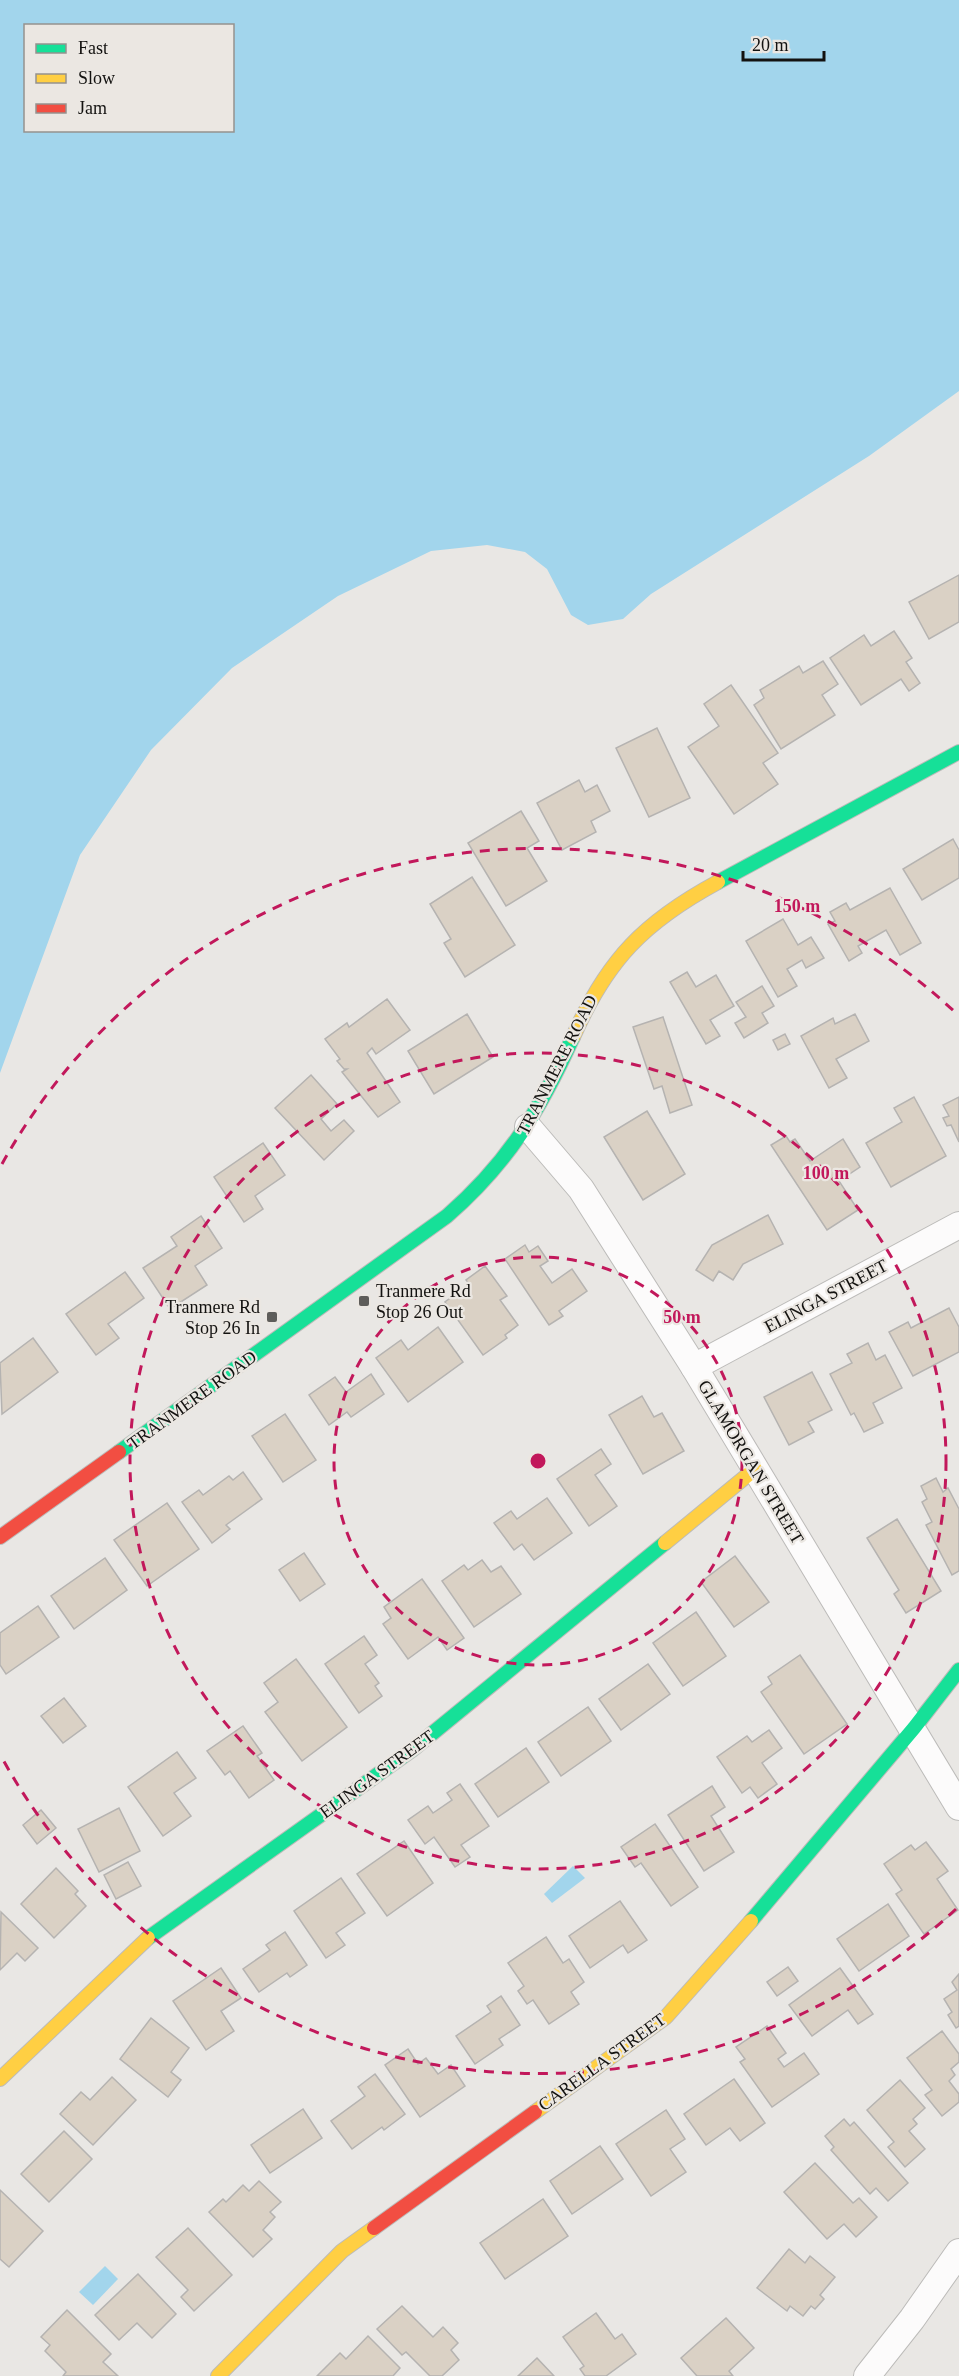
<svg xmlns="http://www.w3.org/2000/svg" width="959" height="2376" font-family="Georgia,serif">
	<rect width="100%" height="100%" fill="#e9e7e4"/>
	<g fill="#a2d5ec" fill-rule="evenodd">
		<path d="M0,0H959V391L869,456L651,594L623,619L588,625L571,615L547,569L525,552L487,545L431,551L338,596L232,668L151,750L80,855L0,1073ZM26,26H232V130H26Z"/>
		<polygon points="573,1866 585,1878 552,1903 544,1894"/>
		<polygon points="105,2266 118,2279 93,2305 79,2292"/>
	</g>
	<g fill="#dad1c5" stroke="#b5b3b1" stroke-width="1.5">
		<polygon points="959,575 959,622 929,639 909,602"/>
		<polygon points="894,631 912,658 906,662 920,683 909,691 901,679 861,705 830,658 864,635 871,646"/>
		<polygon points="823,661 838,684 822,695 835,715 781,749 754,705 764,698 760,690 799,666 803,673"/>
		<polygon points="731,685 778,753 763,763 778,784 734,814 688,747 719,726 704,704"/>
		<polygon points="657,728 690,798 649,817 616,748"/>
		<polygon points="579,780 585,792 597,785 610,811 591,821 596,832 562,850 537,803"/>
		<polygon points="521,811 539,841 527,848 547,881 506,906 468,843"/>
		<polygon points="953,839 959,850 959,878 922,900 903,869"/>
		<polygon points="472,877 515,945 465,977 444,943 451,939 430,904"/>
		<polygon points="890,888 921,943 900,955 886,930 858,946 862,953 849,961 828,924 835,921 830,912 846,903 850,910"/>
		<polygon points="783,919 798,945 811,937 824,958 806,968 802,960 787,969 797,986 778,997 746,941"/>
		<polygon points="687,972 696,987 716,975 734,1006 710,1020 720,1036 706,1044 670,982"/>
		<polygon points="762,986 774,1006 762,1013 768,1023 744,1038 735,1023 746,1017 736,1002"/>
		<polygon points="387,999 410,1030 376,1054 372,1048 367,1053 400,1102 378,1117 342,1072 347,1069 344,1069 337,1061 340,1059 325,1039 347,1023 349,1027"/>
		<polygon points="467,1014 493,1057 434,1094 408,1051"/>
		<polygon points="855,1014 869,1041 836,1059 847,1078 829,1088 801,1036 833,1018 835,1024"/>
		<polygon points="663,1017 692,1105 670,1113 662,1086 654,1089 633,1027"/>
		<polygon points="785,1034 790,1044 778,1050 773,1040"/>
		<polygon points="311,1075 337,1104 321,1119 331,1131 344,1120 354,1131 324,1160 275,1108"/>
		<polygon points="914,1097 946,1156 891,1187 866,1143 902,1122 894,1108"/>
		<polygon points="959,1097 959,1142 951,1125 947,1126 943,1118 949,1116 943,1105"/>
		<polygon points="647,1111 685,1174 643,1200 604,1137"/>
		<polygon points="786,1136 790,1142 795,1139 810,1161 843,1139 860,1167 839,1181 858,1210 827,1230 771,1145"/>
		<polygon points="263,1143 285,1175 255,1196 263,1209 244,1222 214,1177"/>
		<polygon points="768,1215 783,1244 743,1264 733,1280 719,1271 713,1281 696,1270 712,1245"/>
		<polygon points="201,1216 222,1248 195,1266 207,1285 170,1309 143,1268 177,1246 171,1237"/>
		<polygon points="525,1245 529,1252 538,1246 548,1261 540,1266 552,1283 572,1269 587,1291 559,1311 563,1316 549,1325 505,1259"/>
		<polygon points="485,1266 507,1296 500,1300 518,1325 505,1335 507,1338 483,1355 445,1302 469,1284 466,1280"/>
		<polygon points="125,1272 144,1298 108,1324 119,1338 96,1355 66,1314"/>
		<polygon points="949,1308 959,1327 959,1352 913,1376 889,1332 908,1322 911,1328"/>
		<polygon points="438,1327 463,1362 408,1402 376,1358 401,1340 408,1350"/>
		<polygon points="33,1338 58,1372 2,1414 0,1363"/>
		<polygon points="868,1343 876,1360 885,1355 902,1388 873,1403 883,1423 864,1432 854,1413 851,1415 830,1374 852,1363 847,1354"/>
		<polygon points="812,1372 832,1410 808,1422 814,1432 789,1445 764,1397"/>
		<polygon points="371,1374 384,1394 351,1417 347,1412 329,1425 309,1395 335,1377 346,1392"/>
		<polygon points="642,1396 654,1417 662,1413 684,1451 643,1474 609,1415"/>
		<polygon points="285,1414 316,1460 283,1482 252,1436"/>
		<polygon points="601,1449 611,1464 595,1475 617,1506 589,1526 557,1479"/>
		<polygon points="243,1472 262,1499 226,1525 230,1529 212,1543 182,1502 199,1490 203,1495 229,1476 233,1480"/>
		<polygon points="936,1478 943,1492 948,1488 959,1509 959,1571 952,1575 926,1525 932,1522 922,1502 927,1499 921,1486"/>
		<polygon points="547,1498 572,1533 534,1560 522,1544 514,1550 494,1523 511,1511 517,1519"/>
		<polygon points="167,1503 199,1549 147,1586 114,1540"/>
		<polygon points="897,1519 941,1591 906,1613 894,1594 899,1590 867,1538"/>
		<polygon points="304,1553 325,1584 300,1601 279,1570"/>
		<polygon points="735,1556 769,1602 734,1627 701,1582"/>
		<polygon points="105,1558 127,1590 74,1629 51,1596"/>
		<polygon points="482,1560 491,1572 501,1566 521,1594 474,1627 442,1581 464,1565 468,1570"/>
		<polygon points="422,1579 464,1638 447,1650 438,1637 408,1659 383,1624 391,1618 384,1607"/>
		<polygon points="38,1606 59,1637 6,1674 0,1665 0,1633"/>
		<polygon points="696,1612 726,1656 683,1686 653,1643"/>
		<polygon points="364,1636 377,1655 365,1664 379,1683 375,1686 382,1696 359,1713 325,1664"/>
		<polygon points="800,1655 847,1724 804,1754 761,1692 772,1684 768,1677"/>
		<polygon points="296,1659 347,1727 302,1761 265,1712 278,1702 264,1683"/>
		<polygon points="648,1664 670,1694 621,1730 599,1699"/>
		<polygon points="64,1698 86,1726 63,1743 41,1716"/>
		<polygon points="588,1707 611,1741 561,1776 538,1742"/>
		<polygon points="243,1726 262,1753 257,1756 274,1780 249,1798 230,1771 225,1775 207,1751"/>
		<polygon points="769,1730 782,1748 762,1763 777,1784 758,1798 750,1787 742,1793 717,1757 747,1736 752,1742"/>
		<polygon points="526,1748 549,1782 498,1817 475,1784"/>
		<polygon points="177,1752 196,1778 174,1793 191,1816 163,1836 128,1787"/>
		<polygon points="460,1784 489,1826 461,1845 470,1857 455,1867 434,1837 425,1844 408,1820 428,1806 433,1813 452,1800 447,1793"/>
		<polygon points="712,1786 725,1807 711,1816 734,1852 704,1871 668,1815"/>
		<polygon points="119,1808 140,1851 99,1872 78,1829"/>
		<polygon points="41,1810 56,1828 37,1844 23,1825"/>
		<polygon points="655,1824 698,1887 671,1906 641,1863 635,1867 621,1847"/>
		<polygon points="404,1841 433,1883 387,1916 357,1874"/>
		<polygon points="926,1842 948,1871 937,1879 958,1910 924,1934 896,1894 902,1890 884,1864 911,1845 915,1850"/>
		<polygon points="128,1862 141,1886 116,1899 104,1875"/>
		<polygon points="56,1868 78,1891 75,1894 86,1906 54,1938 21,1904"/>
		<polygon points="341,1878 365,1913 336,1933 345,1945 326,1958 294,1911"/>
		<polygon points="620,1901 647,1940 628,1953 623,1945 590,1968 569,1936"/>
		<polygon points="888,1904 909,1936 859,1971 837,1939"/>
		<polygon points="1,1912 38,1948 25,1961 17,1953 0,1970"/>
		<polygon points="285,1932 307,1965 290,1977 287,1973 259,1992 243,1969 270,1950 266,1945"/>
		<polygon points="546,1937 563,1963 569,1959 584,1982 571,1992 579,2004 549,2024 533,2000 527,2004 518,1991 524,1986 508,1963"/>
		<polygon points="788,1967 798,1981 777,1996 767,1982"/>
		<polygon points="221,1968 241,1998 221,2011 234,2031 206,2050 173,2001"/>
		<polygon points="840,1968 873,2014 858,2024 848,2010 812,2036 789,2005"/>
		<polygon points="959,1974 959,2026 956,2028 948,2015 952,2012 944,1999 957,1990 952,1982"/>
		<polygon points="501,1996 520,2025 499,2039 503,2045 475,2064 456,2036 491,2012 487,2006"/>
		<polygon points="151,2018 189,2048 171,2072 181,2080 168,2097 120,2059"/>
		<polygon points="767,2026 786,2053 778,2059 784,2067 804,2053 819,2074 772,2107 740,2062 745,2059 736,2047"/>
		<polygon points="942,2031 959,2054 959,2062 951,2069 955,2075 949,2081 959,2094 959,2102 942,2116 925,2095 932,2090 907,2058"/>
		<polygon points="408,2049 418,2064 426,2058 438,2074 451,2065 465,2086 420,2117 385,2065"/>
		<polygon points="375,2074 405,2114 384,2130 382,2127 352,2149 331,2121 365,2096 358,2087"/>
		<polygon points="112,2077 136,2100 93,2145 60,2114 81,2092 90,2100"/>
		<polygon points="734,2079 765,2123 740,2141 730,2128 706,2145 684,2114"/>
		<polygon points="900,2080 925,2108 913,2119 917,2124 909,2131 925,2149 905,2167 888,2147 894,2142 867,2110"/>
		<polygon points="303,2109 322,2138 270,2173 251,2145"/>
		<polygon points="666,2110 685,2139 670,2149 686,2172 651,2196 616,2144"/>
		<polygon points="844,2119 850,2126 854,2122 908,2183 888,2201 876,2188 870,2194 831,2150 834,2147 825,2136"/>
		<polygon points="64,2131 92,2159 49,2202 21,2174"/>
		<polygon points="600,2146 623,2179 572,2214 550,2181"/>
		<polygon points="815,2163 853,2203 859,2198 877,2217 856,2237 844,2224 827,2239 784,2192"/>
		<polygon points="259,2181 281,2202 270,2212 275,2217 263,2230 272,2239 253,2257 209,2212 223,2199 226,2202 243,2185 249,2191"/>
		<polygon points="0,2190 43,2231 9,2267 0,2259"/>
		<polygon points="543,2199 568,2236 505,2279 480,2243"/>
		<polygon points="188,2228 232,2275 194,2311 181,2297 188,2290 156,2257"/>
		<polygon points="789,2249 805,2263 810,2256 835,2277 820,2295 824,2299 815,2309 811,2306 803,2316 790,2306 787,2311 757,2288"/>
		<polygon points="138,2274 176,2314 152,2338 137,2323 119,2340 95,2315"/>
		<polygon points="402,2306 433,2337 443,2327 458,2343 451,2350 459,2360 442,2376 430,2376 406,2352 402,2355 377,2329"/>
		<polygon points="67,2310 111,2354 103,2362 118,2376 63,2376 66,2372 45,2351 50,2345 41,2337"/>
		<polygon points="596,2313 615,2339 622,2334 636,2354 606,2376 585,2376 580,2369 584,2366 563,2337"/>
		<polygon points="726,2318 754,2348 729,2371 733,2376 697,2376 681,2358"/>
		<polygon points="368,2336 400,2368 393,2376 317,2376 340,2353 346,2359"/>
		<polygon points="537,2358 554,2376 518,2376"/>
	</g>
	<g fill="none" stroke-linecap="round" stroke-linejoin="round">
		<defs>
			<g id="street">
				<polyline points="528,1127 581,1189 694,1367 959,1807"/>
				<polyline points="694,1367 959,1225"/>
				<polyline points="867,2376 912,2319 959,2252"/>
			</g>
			<g id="fast">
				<polyline points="718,882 959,752"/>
				<path d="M119,1452L447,1216C508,1163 540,1110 573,1037"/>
				<polyline points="751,1921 914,1728 959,1670"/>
				<polyline points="148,1938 412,1750 665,1543"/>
			</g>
			<g id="slow">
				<path d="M573,1037C607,960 644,922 718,882"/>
				<polyline points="665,1543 755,1469"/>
				<polyline points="0,2079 148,1938"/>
				<polyline points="535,2112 666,2017 751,1921"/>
				<polyline points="218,2376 342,2251 374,2228"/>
			</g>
			<g id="jam">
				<polyline points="0,1537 119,1452"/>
				<polyline points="374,2228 535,2112"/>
			</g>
		</defs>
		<use href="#street" stroke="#bcbbb9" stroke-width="28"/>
		<use href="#fast" stroke="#bcbbb9" stroke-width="16"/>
		<use href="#slow" stroke="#bcbbb9" stroke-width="16"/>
		<use href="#jam" stroke="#bcbbb9" stroke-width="16"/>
		<use href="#street" stroke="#fcfbfb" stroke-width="26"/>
		<use href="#fast" stroke="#16e098" stroke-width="14"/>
		<use href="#slow" stroke="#ffcf43" stroke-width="14"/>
		<use href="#jam" stroke="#f24e42" stroke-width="14"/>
	</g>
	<g fill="none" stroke="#c2185b" stroke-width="3" stroke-dasharray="10 8">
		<circle cx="538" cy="1461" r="204"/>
		<circle cx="538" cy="1461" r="408"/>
		<path d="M956 1909A613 613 0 0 1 2 1758M2 1164A613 613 0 0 1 956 1013"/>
	</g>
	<g fill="#5e5d5a" stroke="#ebe7e2" stroke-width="2">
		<rect x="358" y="1295" width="12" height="12" rx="3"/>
		<rect x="266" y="1311" width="12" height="12" rx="3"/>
	</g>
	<g text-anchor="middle" stroke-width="4.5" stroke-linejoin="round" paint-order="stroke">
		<g font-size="18" fill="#131210" stroke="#ebe7e2">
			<text transform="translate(557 1065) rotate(-63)" y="6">TRANMERE ROAD</text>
			<text transform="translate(826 1296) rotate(-28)" y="6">ELINGA STREET</text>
			<text transform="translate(192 1400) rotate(-36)" y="6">TRANMERE ROAD</text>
			<text transform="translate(751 1462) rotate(59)" y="6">GLAMORGAN STREET</text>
			<text transform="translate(377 1774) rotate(-36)" y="6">ELINGA STREET</text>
			<text transform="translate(602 2062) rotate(-36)" y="6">CARELLA STREET</text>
		</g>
		<g font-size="18" fill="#131210" stroke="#ebe7e2" text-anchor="start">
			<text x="376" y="1297">Tranmere Rd<tspan x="376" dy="21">Stop 26 Out</tspan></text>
			<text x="260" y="1313" text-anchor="end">Tranmere Rd<tspan x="260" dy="21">Stop 26 In</tspan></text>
		</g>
	</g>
	<circle cx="538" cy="1461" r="9" fill="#c2185b" stroke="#ebe7e2" stroke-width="3"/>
	<g font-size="18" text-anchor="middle" font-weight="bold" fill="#c2185b" stroke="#ebe7e2" stroke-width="4.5" stroke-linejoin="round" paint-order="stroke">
		<text x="797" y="912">150 m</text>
		<text x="826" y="1179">100 m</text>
		<text x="682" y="1323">50 m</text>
	</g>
	<rect x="24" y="24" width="210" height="108" fill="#ebe7e2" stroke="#95928e" stroke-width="1.5"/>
	<rect x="36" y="44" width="30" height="9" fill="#16e098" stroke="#95928e" stroke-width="1.5"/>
	<text x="78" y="54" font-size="18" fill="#131210">Fast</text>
	<rect x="36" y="74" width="30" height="9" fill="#ffcf43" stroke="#95928e" stroke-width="1.5"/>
	<text x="78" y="84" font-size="18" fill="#131210">Slow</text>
	<rect x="36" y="104" width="30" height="9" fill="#f24e42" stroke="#95928e" stroke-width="1.5"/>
	<text x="78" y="114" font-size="18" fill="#131210">Jam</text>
	<path d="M743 51v9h81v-9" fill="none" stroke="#131210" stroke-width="3"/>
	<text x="752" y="51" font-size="18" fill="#131210" stroke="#ebe7e2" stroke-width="4.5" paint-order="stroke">20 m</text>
</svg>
